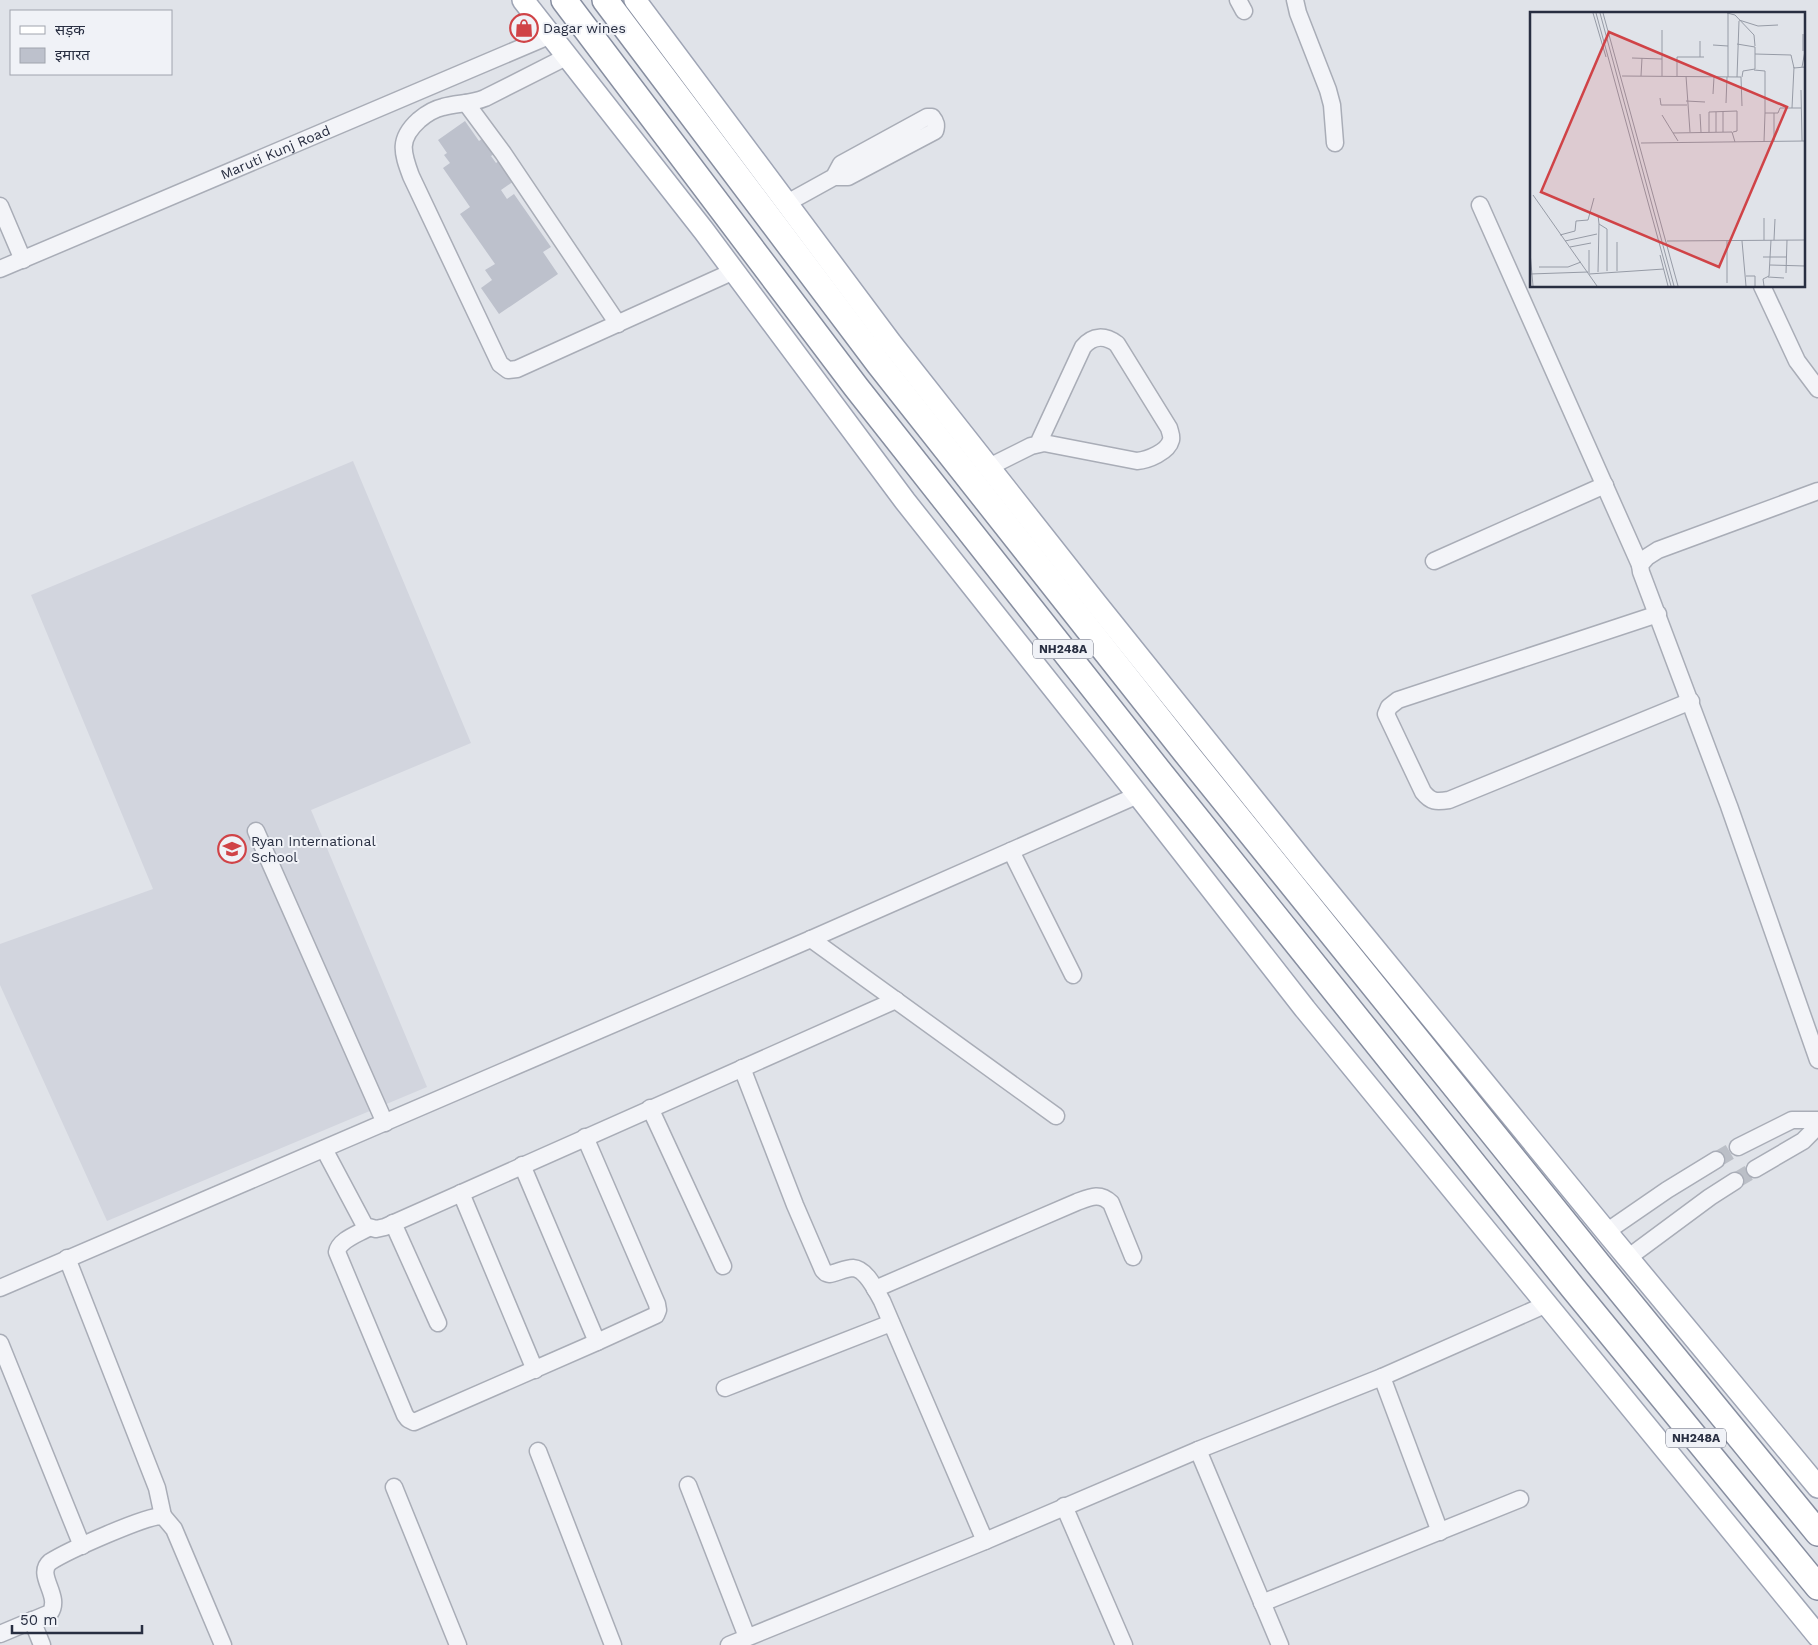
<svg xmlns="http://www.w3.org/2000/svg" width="1818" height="1645" font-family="'Work Sans','Noto Sans Devanagari',sans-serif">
	<rect width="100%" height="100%" fill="#e0e3e9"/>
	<polygon fill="#d2d5de" points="353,461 471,743 311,810 427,1087 107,1221 0,985 0,944 153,889 31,595"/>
	<polygon fill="#bdc1cc" points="465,121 479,141 487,135 498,151 491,156 496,163 500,160 514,181 501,190 507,199 514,194 551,247 543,252 558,274 499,314 481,288 492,280 485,270 495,264 460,214 470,207 443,168 450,163 444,155 447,153 438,140"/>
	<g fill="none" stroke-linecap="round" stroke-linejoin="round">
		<g stroke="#bbbfc7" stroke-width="16" stroke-dasharray="16 8" stroke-linecap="butt">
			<polyline points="1716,1160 1738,1147"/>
			<polyline points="1735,1181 1755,1169"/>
		</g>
		<defs>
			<g id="minor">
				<polyline points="1238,0 1244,11"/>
				<polyline points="1295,0 1298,13 1328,90 1332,105 1335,143"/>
				<path d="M566,57L485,98C471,104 457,103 443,107C434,109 426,114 419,120C398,139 402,152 411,176L500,364L508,370L517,369L734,271"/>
				<polyline points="466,103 503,153 618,324"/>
				<path d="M787,203L834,177H848L935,131C937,125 936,122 932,117H927L841,164L834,177"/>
				<polyline points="1480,205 1640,565"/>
				<polyline points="0,206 23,260"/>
				<path id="s1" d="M0,269L549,36"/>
				<polyline points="1762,286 1797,361 1818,389"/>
				<path d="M989,467L1031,446L1044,443L1137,461C1148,460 1168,452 1171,440C1172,436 1170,432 1169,428L1117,344C1105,335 1093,335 1083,347L1038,444"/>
				<polyline points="1818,491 1658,550 1647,557 1640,565 1641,572 1729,806 1818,1060"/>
				<polyline points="1434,561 1605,485"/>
				<path d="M1658,614L1398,700L1389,707L1386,714L1423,792C1431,802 1436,802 1449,800L1691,701"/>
				<polyline points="256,831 385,1123"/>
				<polyline points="1011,851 1073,975"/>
				<polyline points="811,939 1056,1116"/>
				<path d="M742,1068L795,1205L823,1270L826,1273L829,1274C837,1273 845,1268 853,1268C867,1269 876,1291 882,1301L985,1541"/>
				<polyline points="650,1108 723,1266"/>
				<polyline points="1738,1147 1792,1120 1818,1120"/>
				<polyline points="324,1149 365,1226 376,1229 385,1227 896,1000"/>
				<polyline points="522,1165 597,1342"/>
				<polyline points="1755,1169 1803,1141 1818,1126"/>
				<polyline points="461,1193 535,1370"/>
				<polyline points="393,1223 438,1323"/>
				<path d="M368,1228C358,1234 339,1240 337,1252L405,1415L408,1419L414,1422L597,1342L656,1315L658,1310L657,1304L585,1137"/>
				<polyline points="1606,1232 1667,1190 1716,1160"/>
				<polyline points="1629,1257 1710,1197 1735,1181"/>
				<polyline points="67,1258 157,1488 163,1516"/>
				<polyline points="0,1288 811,939 1138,795"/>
				<path d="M875,1289L1077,1202C1090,1197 1100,1192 1111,1203L1133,1257"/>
				<polyline points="0,1343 82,1546"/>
				<polyline points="1382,1377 1440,1532"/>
				<polyline points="725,1388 891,1323"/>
				<polyline points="1198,1450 1280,1645"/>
				<polyline points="538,1451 613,1645"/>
				<polyline points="688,1485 747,1637"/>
				<polyline points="394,1487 458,1645"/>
				<polyline points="1064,1506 1124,1645"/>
				<polyline points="1262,1603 1520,1499"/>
				<polyline points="32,1620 42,1645"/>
				<path d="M0,1634L50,1613C62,1596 35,1575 50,1562C67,1551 147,1515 163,1516L174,1529L223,1645"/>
				<polyline points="729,1645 985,1541 1198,1450 1382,1377 1547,1304"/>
			</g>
			<g id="major">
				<polyline points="523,0 704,231 905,501 1138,795 1305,1009 1818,1636"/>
				<polyline points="635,0 891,343 1096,603 1308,867 1609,1235 1818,1487"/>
			</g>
			<g id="highway">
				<polyline points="564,0 856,387 1162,775 1573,1288 1818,1587"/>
				<polyline points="605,0 879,364 1186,753 1599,1265 1818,1533"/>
			</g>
		</defs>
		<use href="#minor" stroke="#a9adb7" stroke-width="19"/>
		<use href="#major" stroke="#9fa5b5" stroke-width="24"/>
		<use href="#highway" stroke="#878ea0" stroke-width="28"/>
		<use href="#minor" stroke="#f3f4f8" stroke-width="16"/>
		<use href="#major" stroke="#fff" stroke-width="21"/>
		<use href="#highway" stroke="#fff" stroke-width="25"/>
	</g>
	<defs>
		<symbol id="shop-ring" viewBox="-11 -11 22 22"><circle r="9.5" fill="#f0f2f7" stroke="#d04347" stroke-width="1.5"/><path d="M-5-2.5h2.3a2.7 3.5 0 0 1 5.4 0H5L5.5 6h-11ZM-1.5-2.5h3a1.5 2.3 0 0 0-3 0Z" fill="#d04347"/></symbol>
		<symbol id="school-ring" viewBox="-11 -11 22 22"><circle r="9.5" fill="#f0f2f7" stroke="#d04347" stroke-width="1.5"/><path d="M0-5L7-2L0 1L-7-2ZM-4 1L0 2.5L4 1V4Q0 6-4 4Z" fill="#d04347"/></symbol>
	</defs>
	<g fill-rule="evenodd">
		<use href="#shop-ring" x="508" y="12" width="32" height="32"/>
		<use href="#school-ring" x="216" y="833" width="32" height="32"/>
	</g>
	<g text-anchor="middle" stroke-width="4" stroke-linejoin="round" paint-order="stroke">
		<g fill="#f0f2f7" stroke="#646978" stroke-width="1">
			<rect x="1033" y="639.5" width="60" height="19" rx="4"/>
			<rect x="1666" y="1428.5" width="60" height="19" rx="4"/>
		</g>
		<g font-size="12" font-weight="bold" fill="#282e41">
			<text x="1063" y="653">NH248A</text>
			<text x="1696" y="1442">NH248A</text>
		</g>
		<g font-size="14" fill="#282e41" stroke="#f0f2f7" text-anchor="start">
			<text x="543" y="33">Dagar wines</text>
			<text x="251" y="846">Ryan International<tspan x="251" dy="16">School</tspan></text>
		</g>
		<g font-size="14" fill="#282e41" stroke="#f0f2f7">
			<text dy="5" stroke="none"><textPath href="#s1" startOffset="299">Maruti Kunj Road</textPath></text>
		</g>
	</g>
	<g transform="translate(1530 12)">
		<rect width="275" height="275" fill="#e0e3e9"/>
		<path fill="none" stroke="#969ba6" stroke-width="1" d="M63,1L76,45M66,1L141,274M70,1L144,274M73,1L148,274M197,1L205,3L224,23L225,34M198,1V65M209,8L228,14L248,13M132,18V64M207,32L225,35V57L213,59L212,65M183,33L198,34M273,39V22M225,42L261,43L264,56L275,55M170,45V29M102,46L132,47M272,55L275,39M224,58L235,59V101H248L250,96H271M92,64L211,65L212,94M111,64L112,46M147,64V45H174M156,64L160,120M207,65L209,9M271,78L272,129M183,82L184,65M130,86L131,93H157M156,89L175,90M196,91L197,65M262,96L264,55M170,102L171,120M132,103L148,129M179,120V100L207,99V119L203,120M186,120V100M193,120V99M143,121L202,120L205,130M244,129V101M234,130L235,101M111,131L275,129M3,183L67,274M68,203L69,212L77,217V259M30,223L45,219L46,209L58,208L64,186M234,228V206M244,228L245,207M35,229L67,222M137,229L275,228M197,229V271M212,229L216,274M40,235L61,231M59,238V261M0,240L3,274M130,243L138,274M233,245H256M240,253L275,254M9,255H38L51,250M87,259V230M68,260L69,212M256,261L257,228M0,262L58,260M59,262L134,257M216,264H225V274M238,265L254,266M234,274L233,267L239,264L241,228"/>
		<path fill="#d04347" fill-opacity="0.15" stroke="#d04347" stroke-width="2.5" d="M79,20L257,95L189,255L11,180Z"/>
		<rect width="275" height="275" fill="none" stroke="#282e41" stroke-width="2.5"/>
	</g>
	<rect x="10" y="10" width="162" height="65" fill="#f0f2f7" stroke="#a0a4ae"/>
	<rect x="20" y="26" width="25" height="8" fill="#ffffff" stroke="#a0a4ae"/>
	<text x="55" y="35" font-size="15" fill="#282e41">सड़क</text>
	<rect x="20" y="48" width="25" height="15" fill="#bdc1cc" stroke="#a0a4ae"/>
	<text x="55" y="60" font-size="15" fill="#282e41">इमारत</text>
	<path d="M12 1625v8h130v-8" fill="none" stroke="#282e41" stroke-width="2.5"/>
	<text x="20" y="1625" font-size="15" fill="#282e41" stroke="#f0f2f7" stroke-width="4" paint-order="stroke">50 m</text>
</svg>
